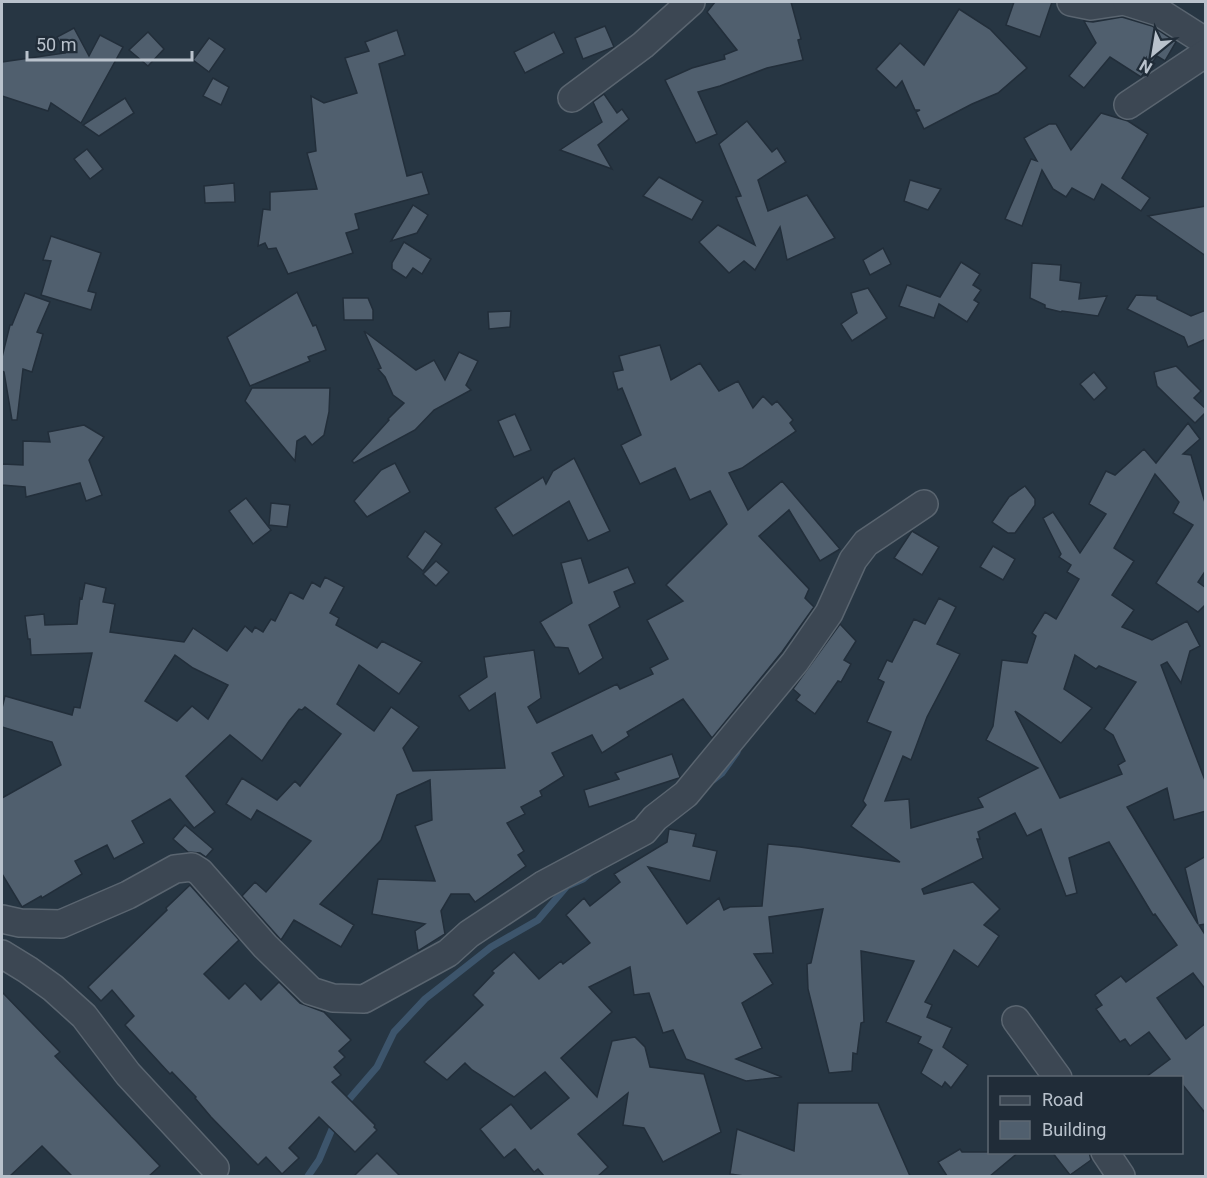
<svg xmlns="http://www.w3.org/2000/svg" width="1207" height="1178" font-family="Roboto,sans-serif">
	<rect width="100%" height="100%" fill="#273643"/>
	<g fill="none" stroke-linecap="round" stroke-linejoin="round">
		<g stroke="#3d556c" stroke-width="7">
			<polyline points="713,780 722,773 737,752"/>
			<polyline points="345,1104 377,1067 394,1032 425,999 491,947 538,920 567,886 583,879 590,873"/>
			<polyline points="308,1176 319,1160 335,1122"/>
		</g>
	</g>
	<g fill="#505f6e" stroke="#222e3a" stroke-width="1.5" fill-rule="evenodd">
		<polygon points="715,2 791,2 801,39 798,40 803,60 767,68 720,86 698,92 717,134 696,143 665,80 692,68 725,59 724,55 737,50 707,12"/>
		<polygon points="1014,2 1052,2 1040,37 1006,25"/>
		<polygon points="959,9 990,29 1027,68 998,93 972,104 924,129 916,112 920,110 915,110 902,81 896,88 876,69 900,43 924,65"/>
		<polygon points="1122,17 1152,26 1176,42 1165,61 1157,56 1141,77 1110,57 1084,88 1069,76 1096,43 1084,21 1093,22"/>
		<polygon points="605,26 614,47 583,59 575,38"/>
		<polygon points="74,28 89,56 100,35 123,47 81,123 51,103 48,111 2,96 2,62 65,53 57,37"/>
		<polygon points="397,30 405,55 379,64 407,176 422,172 429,194 355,214 359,229 346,233 353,253 288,274 276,248 268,249 265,243 258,246 263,209 270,210 270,192 317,189 307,153 316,151 311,96 324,103 357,93 345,58 369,51 365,42"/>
		<polygon points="148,32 164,49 148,66 129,50"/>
		<polygon points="554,32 564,53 525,73 514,52"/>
		<polygon points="209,38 225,49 209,72 193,60"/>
		<polygon points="213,78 229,87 221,105 203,96"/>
		<polygon points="604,94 617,113 622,109 629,119 598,145 612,169 560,150 602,122 593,102"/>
		<polygon points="125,98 134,113 99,136 83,125"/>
		<polygon points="1101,113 1128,121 1148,134 1122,178 1150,198 1141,211 1102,184 1094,200 1072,188 1066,197 1053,189 1042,170 1022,226 1005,219 1031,159 1037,161 1024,138 1049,124 1056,124 1071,150"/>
		<polygon points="747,121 772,152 777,148 786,162 758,180 768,211 807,195 835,238 787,260 780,227 755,270 744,261 729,273 699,242 718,225 755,245 736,197 741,196 719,144"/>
		<polygon points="87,149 103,169 90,179 74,159"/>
		<polygon points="659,177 703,201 692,220 643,196"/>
		<polygon points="910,180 941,189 928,210 904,201"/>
		<polygon points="234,183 235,202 205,203 204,186"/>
		<polygon points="413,205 428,215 417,233 391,241"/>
		<polygon points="1206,206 1206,256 1148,216"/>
		<polygon points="51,236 101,253 88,291 96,293 91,310 41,295 51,261 43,260"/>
		<polygon points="404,242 431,259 422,274 413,268 406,278 392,269 392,263"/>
		<polygon points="883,248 891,264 870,275 863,260"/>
		<polygon points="961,262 980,274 973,285 981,290 974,300 979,303 967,322 939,304 934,318 899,306 907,285 940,297"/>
		<polygon points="1032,263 1061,265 1060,280 1081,283 1079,299 1107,296 1098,316 1062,311 1061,312 1045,308 1045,305 1030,298"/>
		<polygon points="868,288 887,318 852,341 841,324 857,313 851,293"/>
		<polygon points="297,292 313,326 316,325 326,350 308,357 310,361 250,386 227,337"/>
		<polygon points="25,293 50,302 37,332 43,334 32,372 23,369 17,420 12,420 4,372 2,371 2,357 10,325 12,325"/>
		<polygon points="1136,295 1157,296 1157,299 1191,316 1206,310 1206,339 1188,347 1184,337 1127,309"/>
		<polygon points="343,298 368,298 373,310 373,320 344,320"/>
		<polygon points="511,311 510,327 489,329 488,312"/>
		<polygon points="364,331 416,370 434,360 445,380 459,352 478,361 466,385 471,390 434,410 415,430 354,463 352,461 389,420 388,419 404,403 393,395 385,377 378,369 381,368"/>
		<path d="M660,345L671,380L700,363L719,391L738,381L753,408L763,396L772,405L777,401L793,420L790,423L796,431L742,468L729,473L748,510L782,481L840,549L820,561L789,510L759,536L809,589L805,598L814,607L782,652L712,738L683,699L627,732L629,736L602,753L592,735L552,753L564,776L540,791L542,796L521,807L525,814L507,823L524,851L518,855L526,866L475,902L469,894H451L441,911L445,934L418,951L415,931L425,924L372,914L378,879L435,881L415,826L432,820L430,780L397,795L381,840L320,904L354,925L341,947L294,920L281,940L242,896L255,882L266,892L311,841L257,810L251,820L226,804L242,778L277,800L295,781L300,786L341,734L305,707L302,710L299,709L289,721L262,761L230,735L186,776L215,812L194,828L170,799L132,821L144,843L114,859L107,845L75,861L82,874L42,898L41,896L22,907L2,874V798L61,765L52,742L2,727V708L5,696L72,715L74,707L80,708L92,653L31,655L30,639H28L25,616L44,614L45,625L77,624L80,598L82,599L85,583L106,588L103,602L115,604L110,632L184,642L193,628L227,651L245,626L252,632L255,627L263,632L271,619L275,621L290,592L303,599L312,582L320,587L325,577L344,587L330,613L339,618L336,625L377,648L382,641L422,662L399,694L359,665L337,704L374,731L391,707L419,727L403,748L413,771L505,768L495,693L469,711L459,696L487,677L484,657L534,650L541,698L528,707L537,723L617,684L620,689L653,674L650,668L668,659L647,620L683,601L666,585L727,524L710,491L690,500L675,468L640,484L621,445L641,435L622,388L618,390L613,372L623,370L619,356ZM175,655L193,668L228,685L208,719L192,706L177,721L145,701Z"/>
		<polygon points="1176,366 1201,391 1194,398 1206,409 1206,412 1195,423 1157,386 1154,372"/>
		<polygon points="1094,372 1107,388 1094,400 1080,384"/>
		<polygon points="252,388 330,388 329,412 324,435 312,445 305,436 297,441 295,461 245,401"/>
		<polygon points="515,414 531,450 514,457 498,421"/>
		<path d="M1188,423L1200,439L1183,454L1191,455L1206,506V570L1198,582L1206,588V604L1198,612L1156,583L1193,525L1173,513L1179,502L1155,474L1114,548L1134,561L1112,595L1134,610L1122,627L1152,640L1187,621L1200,646L1190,651L1181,683L1167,662L1161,665L1206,783V811L1174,820L1167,788L1127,807L1198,924L1185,868L1206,856V924L1199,925L1206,936V990L1193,973L1157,998L1186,1039L1206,1023V1114L1182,1084V1077H1146L1170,1059L1149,1032L1130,1046L1125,1039L1120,1042L1096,1009L1102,1005L1095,995L1121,976L1126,982L1177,945L1155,914L1153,915L1109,842L1069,858L1077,893L1066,896L1041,829L1027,836L1015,813L978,832L980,839H977L983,858L922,889L924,894L973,882L1000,909L984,925L999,936L978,967L954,950L925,1002L932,1005L927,1017L952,1028L943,1047L968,1065L951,1088L945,1082L942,1087L921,1073L932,1050L918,1043L921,1037L886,1022L914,961L861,951L864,1022L861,1023L857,1054L853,1053L852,1071L829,1073L808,989L807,964L811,963L823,909L769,917L773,953L754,954L773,984L742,1003L762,1048L736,1059L782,1077L746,1081L686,1059L673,1030L663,1033L649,993L634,995L630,967L589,987L612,1012L561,1058L597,1097L612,1041L635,1037L645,1047L650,1067L704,1074L721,1132L663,1162L644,1128L623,1125L628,1093L578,1134L608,1167L598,1176H544L538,1169L534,1172L515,1149L504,1158L480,1129L511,1104L531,1129L569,1098L545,1072L514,1097L472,1070L465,1063L447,1080L424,1062L483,1005L473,995L494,973L492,971L514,952L539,979L561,961L563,964L590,943L566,915L584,898L590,906L620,882L614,874L667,842L669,829L696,834L693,846L717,851L710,881L648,867L687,924L719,898L724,910L730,907L762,906L768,844L800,847L900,862L851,826L866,805L863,801L891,732L867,722L884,682L878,679L887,660L892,662L914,619L925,624L939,598L956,607L937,644L960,654L927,717L911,760L903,756L885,801L909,799L911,828L983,807L978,798L1038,768L986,740L993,726L1002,660L1027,663L1036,636L1032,633L1045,612L1056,619L1079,579L1067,572L1071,565L1059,557L1061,554L1043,518L1053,512L1080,553L1106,514L1089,504L1106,471L1115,475L1144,449L1156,463ZM1075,655L1096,669L1099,666L1136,682L1104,729L1113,735L1125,761L1118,765L1122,774L1060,798L1015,711L1061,743L1092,708L1064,689Z"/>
		<polygon points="84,425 104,437 89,460 102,495 86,501 80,483 26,497 25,487 2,485 2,464 23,465 23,441 50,442 48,432"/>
		<polygon points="574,458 610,531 588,541 569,501 513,536 495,508 543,477 546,484 553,471"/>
		<polygon points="395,463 410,492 367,517 354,501 381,470"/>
		<polygon points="1025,486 1035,499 1035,505 1015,533 1008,533 992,522 1009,497"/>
		<polygon points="246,498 271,530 253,544 229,511"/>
		<polygon points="271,503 290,505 287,527 269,525"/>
		<polygon points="425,531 442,544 423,571 407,557"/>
		<polygon points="912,531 939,547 922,575 894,558"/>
		<polygon points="993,546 1015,559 1003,580 980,567"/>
		<polygon points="581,558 589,583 628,567 635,583 614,592 620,607 589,625 603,658 579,674 568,648 555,647 540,622 572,603 561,563"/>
		<polygon points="436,561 449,572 436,586 423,574"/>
		<polygon points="840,624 856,641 844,660 851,664 841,682 838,681 815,714 796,700 800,695 793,689"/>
		<polygon points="672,754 680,777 679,778 589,807 584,790 619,779 615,773"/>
		<polygon points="185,825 213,849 206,857 200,853 188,852 173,839"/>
		<polygon points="190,885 239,940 204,974 229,999 245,983 261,1000 279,982 300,1003 324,1012 351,1040 339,1051 345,1057 334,1067 341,1075 332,1082 375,1125 374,1127 377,1130 355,1152 319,1117 289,1148 299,1158 282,1174 266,1157 258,1165 211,1117 195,1098 196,1097 172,1072 170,1074 125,1025 134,1016 112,990 101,1001 88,987 167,910 166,908"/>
		<polygon points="2,992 60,1052 55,1056 160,1166 149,1176 72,1176 42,1146 10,1176 2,1176"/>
		<polygon points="798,1103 878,1103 910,1176 744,1176 730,1174 737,1129 794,1151"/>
		<polygon points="960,1149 962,1152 1019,1152 990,1176 947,1176 938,1162"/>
		<polygon points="1052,1152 1089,1152 1091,1160 1070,1175"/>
		<polygon points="377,1153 400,1176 354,1176"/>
	</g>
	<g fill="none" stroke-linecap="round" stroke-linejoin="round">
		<defs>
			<g id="street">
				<polyline points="1071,2 1091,6 1118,2"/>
				<polyline points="1127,2 1159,12 1206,42"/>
				<polyline points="572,98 643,45 691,2"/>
				<polyline points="1128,105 1206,53"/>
				<polyline points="2,919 20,923 61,924 128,895 175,869 192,867 200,872 265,946 311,991 333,998 364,999 448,953 469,934 543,885 644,831 655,818 686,794 795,662 829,613 853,560 866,543 924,504"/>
				<polyline points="2,954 28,970 53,988 84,1016 128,1074 215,1168"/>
				<polyline points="1016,1020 1058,1078"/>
				<polyline points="1105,1152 1121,1176"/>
			</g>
		</defs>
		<use href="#street" stroke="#5a6570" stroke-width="30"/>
		<use href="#street" stroke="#3c4753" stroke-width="27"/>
	</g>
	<rect width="1207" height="1178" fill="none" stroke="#b9c2cc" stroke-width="6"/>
	<rect x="988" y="1076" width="195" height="78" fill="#202c38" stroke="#5d6873" stroke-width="1.5"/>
	<rect x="1000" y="1096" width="30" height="9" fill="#3c4753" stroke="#5d6873" stroke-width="1.5"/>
	<text x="1042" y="1106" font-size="18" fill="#b9c2cc">Road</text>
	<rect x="1000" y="1121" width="30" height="18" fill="#505f6e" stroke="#5d6873" stroke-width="1.5"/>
	<text x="1042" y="1136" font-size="18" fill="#b9c2cc">Building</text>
	<g transform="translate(1153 54) rotate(210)" stroke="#202c38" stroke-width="4.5" paint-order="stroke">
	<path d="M0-4.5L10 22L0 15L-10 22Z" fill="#b9c2cc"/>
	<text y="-9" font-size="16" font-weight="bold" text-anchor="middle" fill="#b9c2cc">N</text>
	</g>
	<path d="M27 51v9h165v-9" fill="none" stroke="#b9c2cc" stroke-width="3"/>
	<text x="36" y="51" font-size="18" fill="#b9c2cc" stroke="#202c38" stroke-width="4.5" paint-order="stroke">50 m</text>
</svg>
